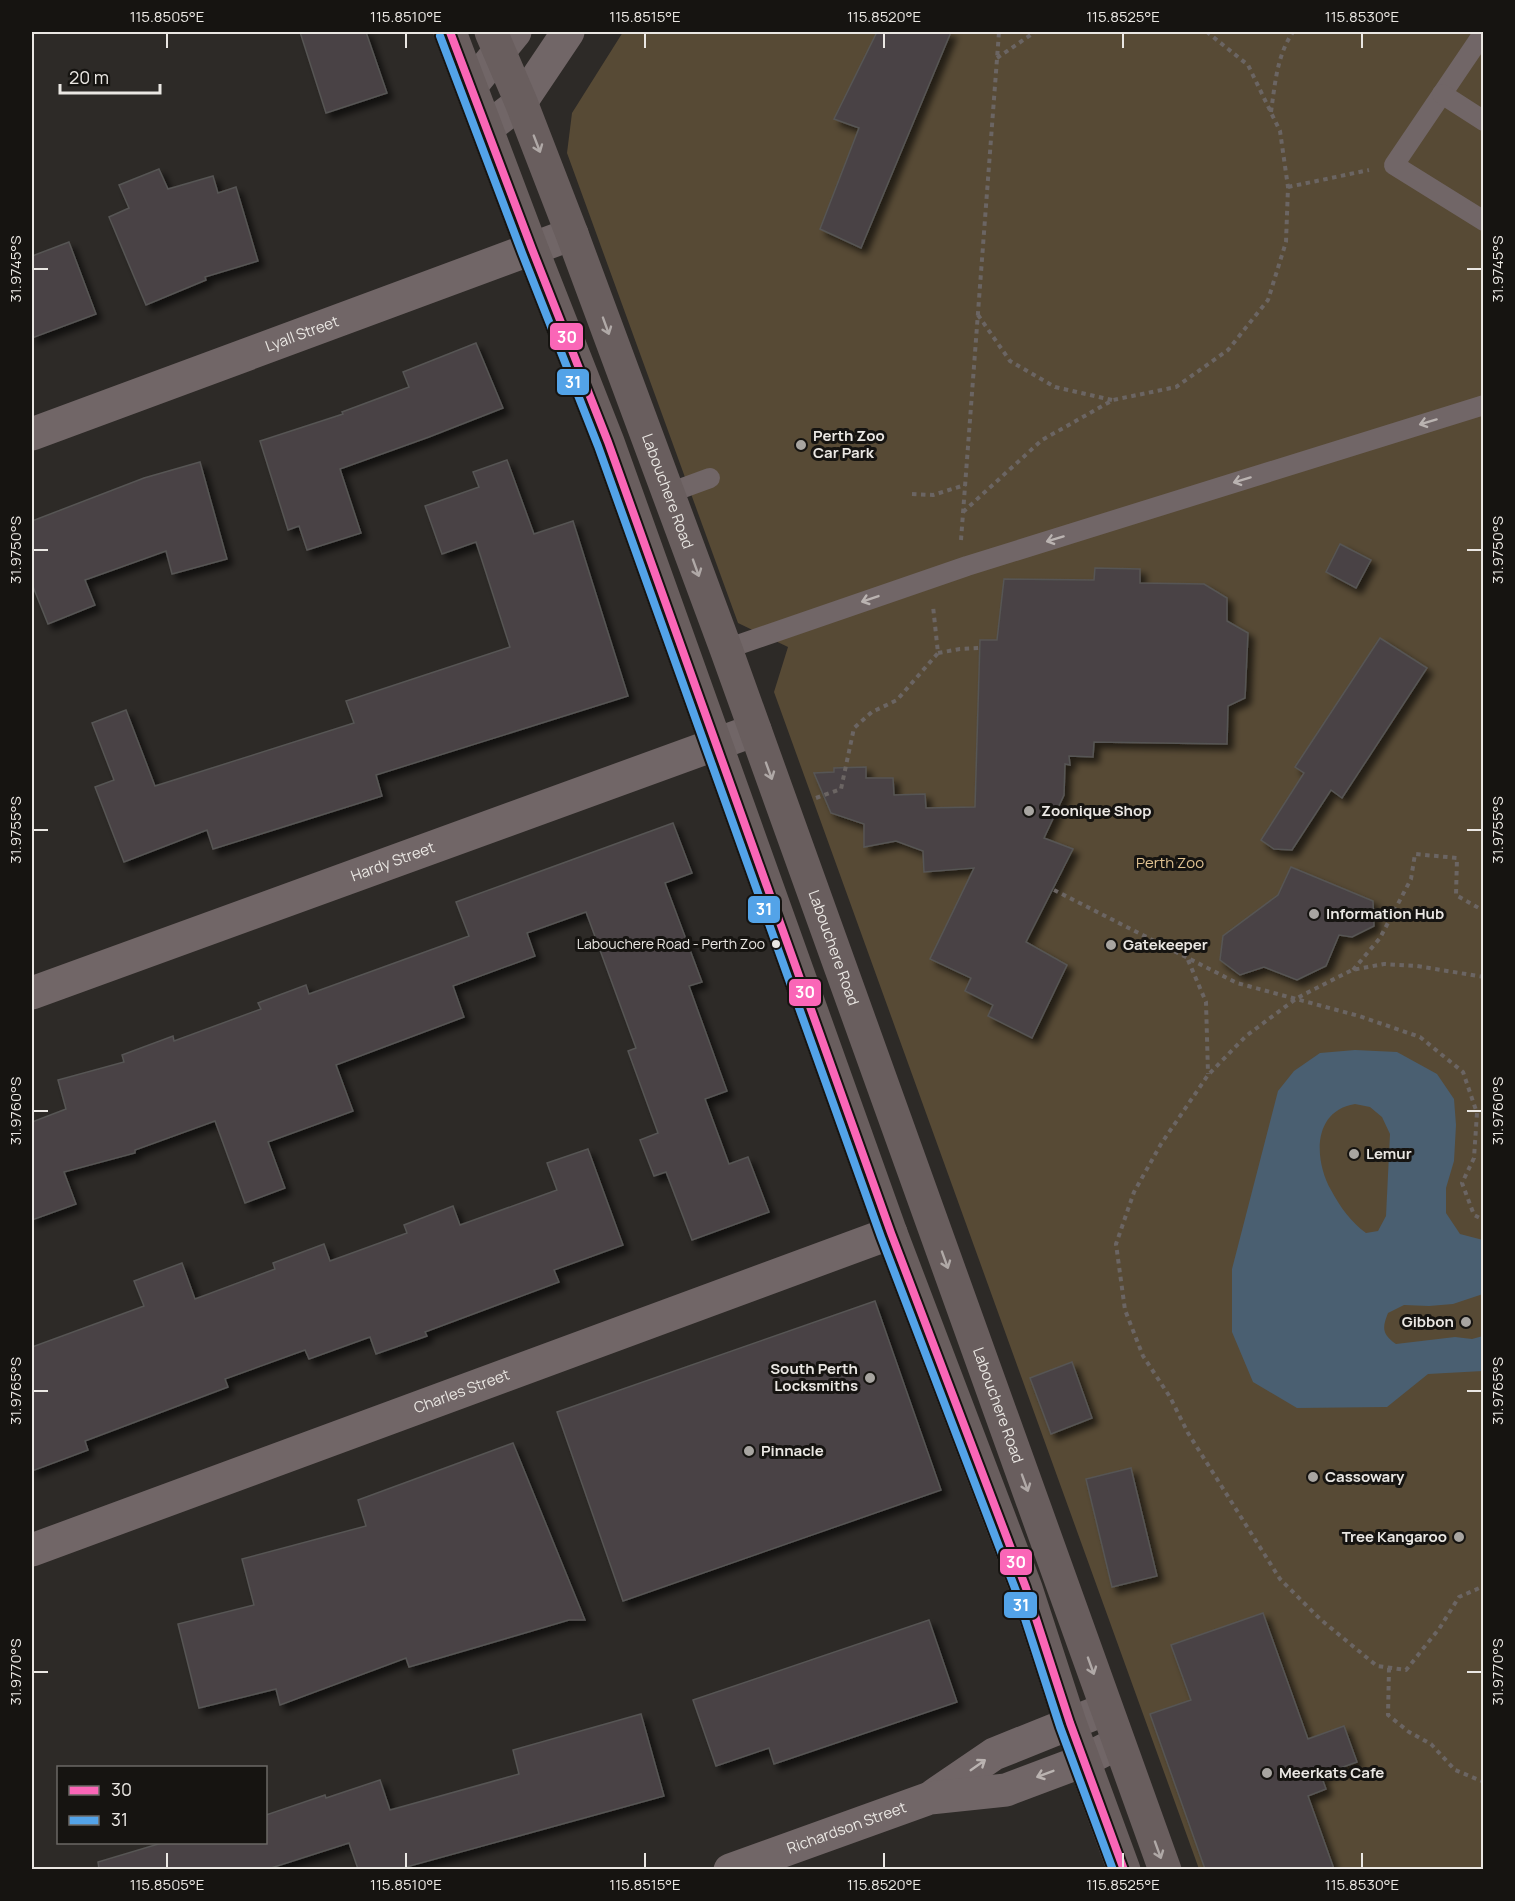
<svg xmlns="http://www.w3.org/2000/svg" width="1515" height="1901" font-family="Manrope,sans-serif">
	<defs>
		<filter id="shadow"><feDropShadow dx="5.5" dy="5.5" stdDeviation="3" flood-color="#0009"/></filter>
	</defs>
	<rect width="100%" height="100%" fill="#2d2a27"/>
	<polygon fill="#574a35" points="623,32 1483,32 1483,1869 1199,1869 774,692 788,647 738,623 567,153 572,113"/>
	<path fill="#4a5f71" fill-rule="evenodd" d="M1355,1050L1397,1052L1437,1074L1454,1099L1456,1125L1454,1161L1446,1188V1213L1460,1234L1483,1240V1294L1453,1304L1429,1306L1404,1305L1388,1313C1382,1328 1382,1334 1396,1344L1455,1337L1472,1339L1483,1336V1371L1428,1374L1387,1407L1297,1408L1253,1382L1232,1332V1269L1278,1091L1294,1071L1320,1053ZM1355,1104L1370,1107L1382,1117L1390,1134L1386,1216L1378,1231L1366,1233C1351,1222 1340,1207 1331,1190C1314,1160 1312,1111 1355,1104Z"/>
	<g fill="#484344" stroke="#575554" stroke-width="1.5" filter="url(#shadow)">
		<polygon points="300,32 366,32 387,93 326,113"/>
		<polygon points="877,32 951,32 861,248 820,229 859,128 834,119"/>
		<polygon points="159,169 168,189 213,176 218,193 236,187 258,261 205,277 206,280 146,305 109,217 129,208 119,185"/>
		<polygon points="69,242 96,314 32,338 32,256"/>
		<polygon points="476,343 503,408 429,437 340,469 361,533 307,550 299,526 288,530 260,441 343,414 342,412 409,387 403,372"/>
		<polygon points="507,460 534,534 573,521 628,696 376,775 382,796 213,849 207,830 124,862 95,787 114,780 92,723 126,710 155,786 354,723 346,701 510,647 476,542 442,554 425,506 479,487 473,472"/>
		<polygon points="200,462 227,559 172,574 166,551 85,580 95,605 48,624 32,584 32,521 144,478"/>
		<polygon points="1340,544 1371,560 1356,588 1326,572"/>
		<polygon points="1095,568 1140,569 1140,583 1204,584 1227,598 1227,621 1248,633 1245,698 1228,706 1227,744 1094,742 1093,757 1069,756 1070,765 1065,764 1064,795 1044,838 1073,849 1026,942 1067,965 1032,1038 988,1016 993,1005 965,991 971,978 930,959 974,868 924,872 923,851 896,841 864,847 864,824 831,813 814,773 834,772 834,768 866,767 866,778 893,778 894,795 925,794 926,808 975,807 980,640 997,640 1004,579 1094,580"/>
		<polygon points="1380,638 1427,668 1342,798 1331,790 1292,850 1274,849 1261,840 1304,773 1295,767"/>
		<polygon points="673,823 692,873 665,883 702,982 689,986 727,1091 705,1099 729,1164 748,1157 769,1212 692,1240 666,1172 654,1176 640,1140 658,1133 628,1051 636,1048 586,912 527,933 535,956 453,986 464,1017 336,1065 353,1111 268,1142 285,1188 245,1203 215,1121 135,1150 135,1153 64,1172 76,1204 32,1220 32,1122 66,1109 58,1080 124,1062 122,1055 173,1036 174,1041 261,1009 258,1003 306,985 309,994 469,936 456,902"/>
		<polygon points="1291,867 1373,901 1374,926 1352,937 1339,935 1326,966 1297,980 1264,967 1240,975 1220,960 1223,936 1278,895"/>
		<polygon points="588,1149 623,1245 554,1270 559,1282 425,1332 427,1336 376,1354 370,1337 309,1359 305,1350 225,1379 228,1387 85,1441 88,1450 32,1471 32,1347 144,1306 134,1281 182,1263 195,1299 275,1269 273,1263 324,1244 330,1261 407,1233 404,1225 453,1206 460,1225 557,1190 547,1163"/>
		<polygon points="875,1301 941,1490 623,1601 557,1412"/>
		<polygon points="1072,1362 1092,1418 1051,1434 1030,1378"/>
		<polygon points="513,1443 585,1620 569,1620 409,1667 406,1658 280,1705 276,1689 199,1708 178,1624 254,1605 242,1559 366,1526 358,1500"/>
		<polygon points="1131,1468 1157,1576 1112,1587 1086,1479"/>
		<polygon points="1263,1613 1308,1739 1344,1726 1357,1762 1321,1775 1326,1789 1308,1796 1334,1869 1205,1869 1150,1714 1191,1700 1171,1645"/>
		<polygon points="929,1620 957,1702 774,1764 769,1748 716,1766 693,1700"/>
		<polygon points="641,1714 664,1796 399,1869 358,1869 349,1843 268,1869 99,1869 98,1862 165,1842 266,1842 266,1815 325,1795 326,1798 380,1780 390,1810 519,1774 513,1750"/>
	</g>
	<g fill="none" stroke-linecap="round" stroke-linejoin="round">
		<g stroke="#6b6563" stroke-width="4" stroke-dasharray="4.5 4.5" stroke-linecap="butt">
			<polyline points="997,58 1035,32"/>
			<path d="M1271,112C1275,84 1277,55 1293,32"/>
			<polyline points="1288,187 1369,170"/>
			<polyline points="978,315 1010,361 1055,387 1112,400"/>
			<polyline points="912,494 933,495 965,485"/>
			<polyline points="963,512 1042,440 1113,400 1176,387 1228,350 1268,300 1286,242 1288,187 1280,131 1248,65 1207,32"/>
			<polyline points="961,540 999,32"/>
			<polyline points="938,653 960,649 979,648"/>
			<polyline points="816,798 841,789 854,728 872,712 897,700 938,653 933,606"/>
			<polyline points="1054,890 1237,983 1359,1016 1420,1037 1463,1072 1477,1113 1474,1158 1462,1183 1474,1215 1484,1220"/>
			<polyline points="1188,960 1206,1002 1208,1074"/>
			<polyline points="1353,970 1380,938 1411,879 1415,854 1457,858 1456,895 1484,911"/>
			<polyline points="1484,977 1417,966 1384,964 1352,970 1297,998 1246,1036 1208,1075 1161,1144 1134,1192 1116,1244 1125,1310 1143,1356 1170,1397 1188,1433 1280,1579 1320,1619 1377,1666 1406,1670 1439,1629 1459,1597 1484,1586"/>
			<polyline points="1389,1668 1388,1715 1409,1732 1431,1744 1455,1770 1484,1782"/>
			<polyline points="1483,1870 1484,1863"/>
		</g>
		<g stroke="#716667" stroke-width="20">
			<polyline points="1484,32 1394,165 1484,221"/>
			<polyline points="1442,94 1484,121"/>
			<polyline points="669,493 710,478"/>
			<polyline points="726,649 967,566 1484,405"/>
		</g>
		<g stroke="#716667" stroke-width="33">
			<polyline points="471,86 515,32"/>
			<polyline points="487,128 521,102 568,32"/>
			<path id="s1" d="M32,434L572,234"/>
			<path id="s2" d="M32,993L755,730"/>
			<path id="s3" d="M32,1550L891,1233"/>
			<polyline points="934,1795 994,1754 1106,1709"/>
			<path id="s4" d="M730,1870L930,1798L1006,1790L1083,1761L1118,1743"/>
		</g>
		<g stroke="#695e5e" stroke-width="33">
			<polyline points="450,32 532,249 608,442 891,1233 1026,1588 1070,1723 1124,1870"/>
			<path id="s5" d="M491,32L521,102L572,234L726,649L1165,1870"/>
		</g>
		<defs>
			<polyline id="bus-1" points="450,32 532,249 608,442 891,1233 1026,1588 1070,1723 1124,1870"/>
			<polyline id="bus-2" points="440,36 522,253 598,446 881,1237 1016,1591 1060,1727 1113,1870"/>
		</defs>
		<use href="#bus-1" stroke="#161411" stroke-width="12"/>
		<use href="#bus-2" stroke="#161411" stroke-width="12"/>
		<use href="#bus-1" stroke="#fa66b7" stroke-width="8"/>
		<use href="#bus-2" stroke="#53a3e8" stroke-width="8"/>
	</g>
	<defs><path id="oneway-shaft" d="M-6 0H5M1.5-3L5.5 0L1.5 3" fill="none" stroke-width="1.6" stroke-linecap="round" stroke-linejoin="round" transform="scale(1.5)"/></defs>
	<g stroke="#b0a9a7">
		<use href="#oneway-shaft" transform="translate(537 144) rotate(69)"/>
		<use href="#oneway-shaft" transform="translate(606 326) rotate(70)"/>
		<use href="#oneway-shaft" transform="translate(696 568) rotate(70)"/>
		<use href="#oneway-shaft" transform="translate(769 771) rotate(70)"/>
		<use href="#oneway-shaft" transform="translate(945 1260) rotate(70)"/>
		<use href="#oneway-shaft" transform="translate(1025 1483) rotate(70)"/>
		<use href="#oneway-shaft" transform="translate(1091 1666) rotate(70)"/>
		<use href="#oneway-shaft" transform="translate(1158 1850) rotate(70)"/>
	</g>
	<g stroke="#bab3b1">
		<use href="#oneway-shaft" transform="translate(1428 422) rotate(163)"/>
		<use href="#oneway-shaft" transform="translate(1242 480) rotate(163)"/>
		<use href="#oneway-shaft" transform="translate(1055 539) rotate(163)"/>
		<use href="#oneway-shaft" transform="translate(870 599) rotate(161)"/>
		<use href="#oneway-shaft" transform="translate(978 1765) rotate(-35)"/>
		<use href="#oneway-shaft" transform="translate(1045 1774) rotate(159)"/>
	</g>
	<path fill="none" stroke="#eae7e3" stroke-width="2" d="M167,33V48M406,33V48M645,33V48M884,33V48M1123,33V48M1362,33V48M33,269H48M1467,269H1482M33,550H48M1467,550H1482M33,830H48M1467,830H1482M33,1111H48M1467,1111H1482M33,1391H48M1467,1391H1482M33,1672H48M1467,1672H1482M167,1853V1868M406,1853V1868M645,1853V1868M884,1853V1868M1123,1853V1868M1362,1853V1868"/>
	<g fill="#a8a5a1" stroke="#161411" stroke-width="2">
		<circle cx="801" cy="445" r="6"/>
		<circle cx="1029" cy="811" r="6"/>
		<circle cx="1314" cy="914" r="6"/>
		<circle cx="1111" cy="945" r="6"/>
		<circle cx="1354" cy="1154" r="6"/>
		<circle cx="1466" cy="1322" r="6"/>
		<circle cx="870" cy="1378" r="6"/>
		<circle cx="749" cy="1451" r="6"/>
		<circle cx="1313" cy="1477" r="6"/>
		<circle cx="1459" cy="1537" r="6"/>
		<circle cx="1267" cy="1773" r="6"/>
	</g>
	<circle fill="#eae7e3" stroke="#161411" stroke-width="2" cx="776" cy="944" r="5"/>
	<g text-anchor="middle" stroke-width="6" stroke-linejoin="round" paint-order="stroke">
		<g font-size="14" fill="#eae7e3" stroke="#161411" text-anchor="end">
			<text x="765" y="949">Labouchere Road - Perth Zoo</text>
		</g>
		<g font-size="15" fill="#eae7e3" stroke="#161411">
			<text dy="5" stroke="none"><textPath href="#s1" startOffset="288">Lyall Street</textPath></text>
			<text dy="5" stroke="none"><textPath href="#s5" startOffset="492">Labouchere Road</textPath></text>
			<text dy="5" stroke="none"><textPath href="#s2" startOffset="384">Hardy Street</textPath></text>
			<text dy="5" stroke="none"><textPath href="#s5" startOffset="978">Labouchere Road</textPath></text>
			<text dy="5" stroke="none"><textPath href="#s3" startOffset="458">Charles Street</textPath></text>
			<text dy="5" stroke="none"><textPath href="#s5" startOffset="1464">Labouchere Road</textPath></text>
			<text dy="5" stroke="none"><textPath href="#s4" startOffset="124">Richardson Street</textPath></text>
		</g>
		<g font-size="15" font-weight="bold" fill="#eae7e3" stroke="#161411" text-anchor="start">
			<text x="813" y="441">Perth Zoo<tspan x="813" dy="17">Car Park</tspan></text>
			<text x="1041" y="816">Zoonique Shop</text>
			<text x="1326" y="919">Information Hub</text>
			<text x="1123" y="950">Gatekeeper</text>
			<text x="1366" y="1159">Lemur</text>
			<text x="1454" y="1327" text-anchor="end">Gibbon</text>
			<text x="858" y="1374" text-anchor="end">South Perth<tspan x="858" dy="17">Locksmiths</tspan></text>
			<text x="761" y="1456">Pinnacle</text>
			<text x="1325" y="1482">Cassowary</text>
			<text x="1447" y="1542" text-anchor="end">Tree Kangaroo</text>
			<text x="1279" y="1778">Meerkats Cafe</text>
		</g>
		<g font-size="15" fill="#e1c392" stroke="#161411">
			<text x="1170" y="868">Perth Zoo</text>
		</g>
	</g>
	<g stroke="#161411" stroke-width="2">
		<rect x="549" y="322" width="35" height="29" rx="6" fill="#fa66b7"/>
		<rect x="556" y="368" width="34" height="28" rx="6" fill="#53a3e8"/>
		<rect x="747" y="895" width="34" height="29" rx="6" fill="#53a3e8"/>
		<rect x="788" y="978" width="34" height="29" rx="6" fill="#fa66b7"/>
		<rect x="999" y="1548" width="34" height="28" rx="6" fill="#fa66b7"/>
		<rect x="1003" y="1591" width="35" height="28" rx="6" fill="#53a3e8"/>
	</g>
	<g font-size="16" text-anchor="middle" font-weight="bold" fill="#fff">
		<text x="567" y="343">30</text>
		<text x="573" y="388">31</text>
		<text x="764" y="915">31</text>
		<text x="805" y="998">30</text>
		<text x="1016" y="1568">30</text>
		<text x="1021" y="1611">31</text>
	</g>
	<rect width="1515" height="1901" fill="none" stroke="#161411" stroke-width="66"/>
	<rect x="57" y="1766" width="210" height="78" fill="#161411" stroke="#6b6865" stroke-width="1.5"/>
	<rect x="69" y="1786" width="30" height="9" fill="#fa66b7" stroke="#6b6865" stroke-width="1.5"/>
	<text x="111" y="1796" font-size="18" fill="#eae7e3">30</text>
	<rect x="69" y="1816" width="30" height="9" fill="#53a3e8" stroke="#6b6865" stroke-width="1.5"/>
	<text x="111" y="1826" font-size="18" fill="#eae7e3">31</text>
	<path d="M60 84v9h100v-9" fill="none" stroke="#eae7e3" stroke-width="3"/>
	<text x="69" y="84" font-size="18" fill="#eae7e3" stroke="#161411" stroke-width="4.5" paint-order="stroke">20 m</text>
	<rect x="33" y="33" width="1449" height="1835" fill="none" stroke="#eae7e3" stroke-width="2"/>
	<g font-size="15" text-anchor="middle" fill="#eae7e3">
		<text x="167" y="22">115.8505°E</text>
		<text x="406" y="22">115.8510°E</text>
		<text x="645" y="22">115.8515°E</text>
		<text x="884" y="22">115.8520°E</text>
		<text x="1123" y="22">115.8525°E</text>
		<text x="1362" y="22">115.8530°E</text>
		<text transform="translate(16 269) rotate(-90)" y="5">31.9745°S</text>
		<text transform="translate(1498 269) rotate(-90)" y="5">31.9745°S</text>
		<text transform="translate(16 550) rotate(-90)" y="5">31.9750°S</text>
		<text transform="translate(1498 550) rotate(-90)" y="5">31.9750°S</text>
		<text transform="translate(16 830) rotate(-90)" y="5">31.9755°S</text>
		<text transform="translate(1498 830) rotate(-90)" y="5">31.9755°S</text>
		<text transform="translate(16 1111) rotate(-90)" y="5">31.9760°S</text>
		<text transform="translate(1498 1111) rotate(-90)" y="5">31.9760°S</text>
		<text transform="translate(16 1391) rotate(-90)" y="5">31.9765°S</text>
		<text transform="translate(1498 1391) rotate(-90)" y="5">31.9765°S</text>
		<text transform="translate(16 1672) rotate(-90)" y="5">31.9770°S</text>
		<text transform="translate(1498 1672) rotate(-90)" y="5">31.9770°S</text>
		<text x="167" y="1890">115.8505°E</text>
		<text x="406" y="1890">115.8510°E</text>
		<text x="645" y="1890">115.8515°E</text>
		<text x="884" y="1890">115.8520°E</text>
		<text x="1123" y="1890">115.8525°E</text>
		<text x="1362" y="1890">115.8530°E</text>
	</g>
</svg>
